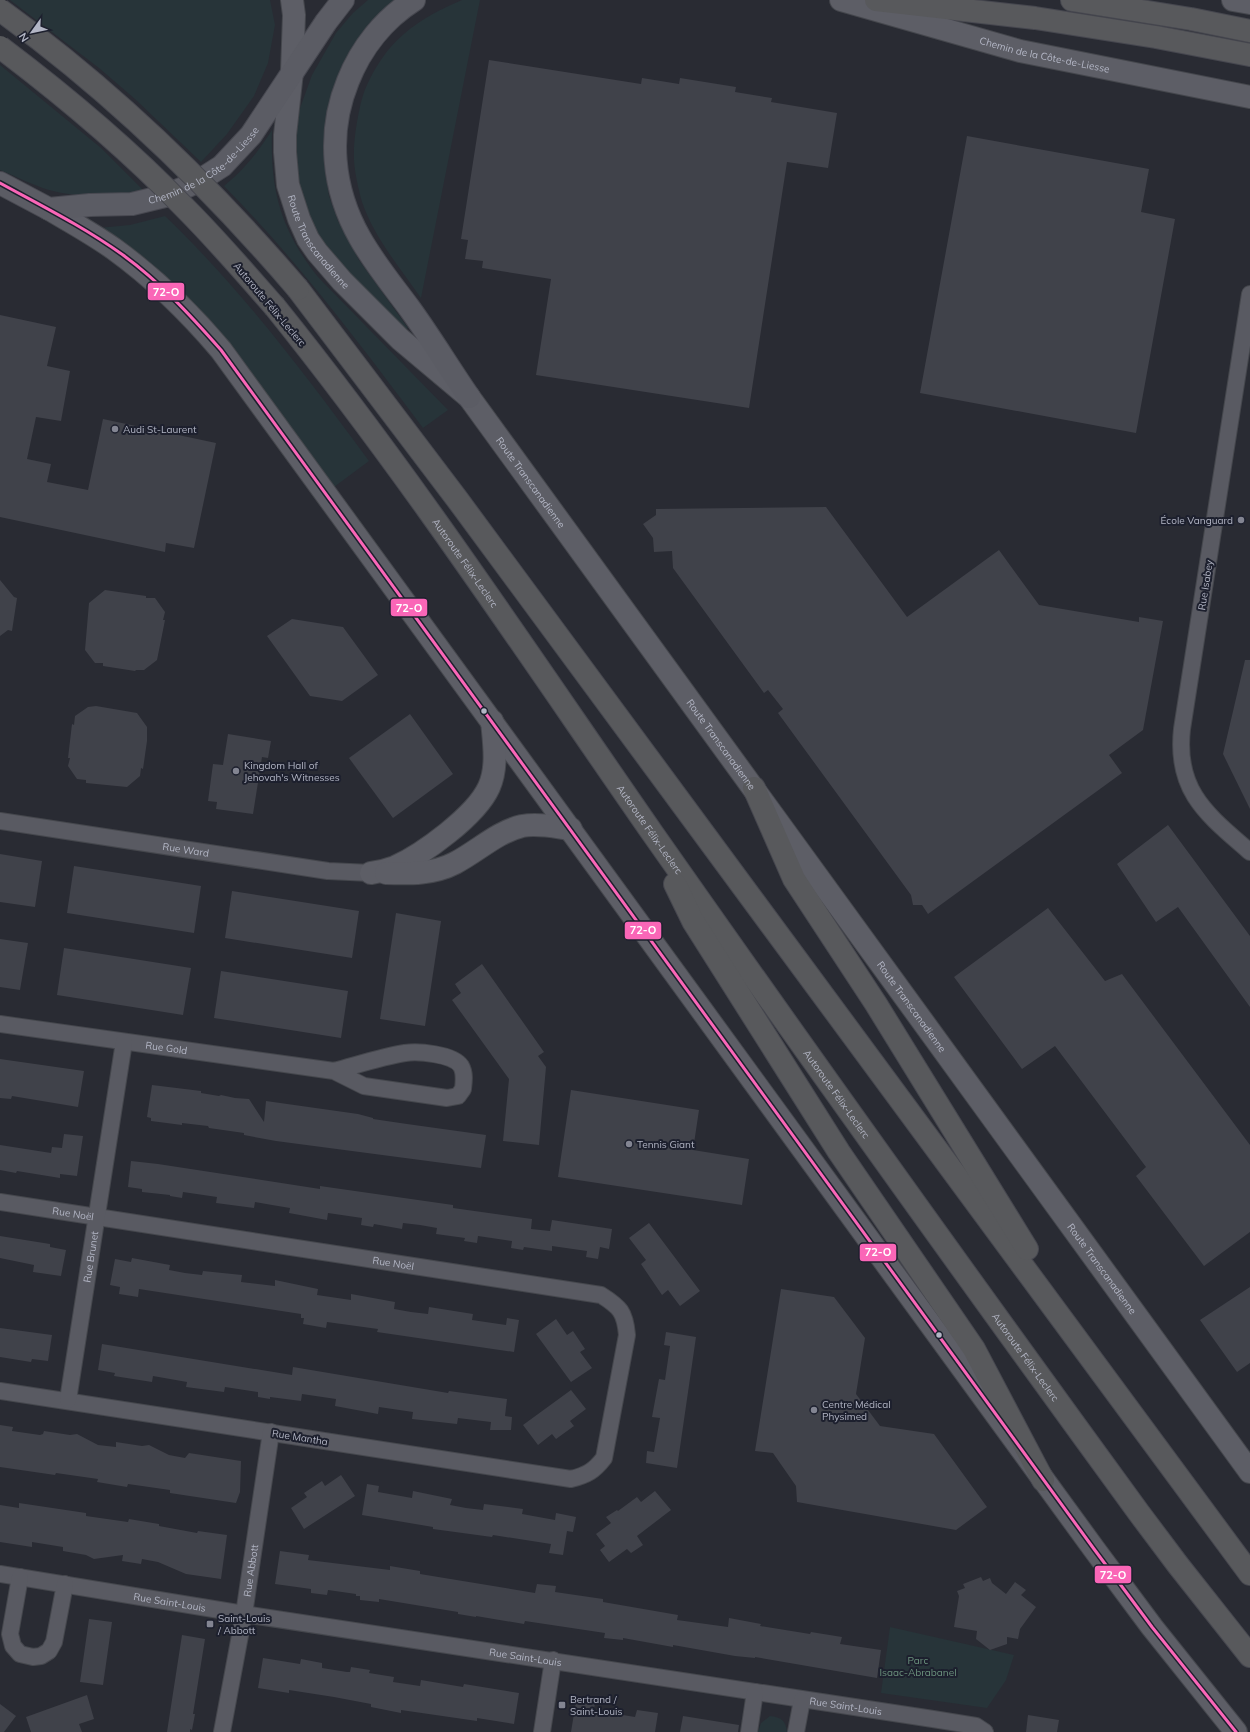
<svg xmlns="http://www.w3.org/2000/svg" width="1250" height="1732" font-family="Mulish,sans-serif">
	<rect width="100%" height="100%" fill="#292b33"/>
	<g fill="#273439">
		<polygon points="10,0 270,0 275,25 268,63 254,96 227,134 201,162 135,99 99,68"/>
		<polygon points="368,0 404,0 325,137 325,169 329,196 338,221 359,260 408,328 402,332 336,259 320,238 309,218 294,172 295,129 299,111 312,75 336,33 353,13"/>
		<path d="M462,0H480L421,298C400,268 374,237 362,202C358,187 353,167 354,151C354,136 360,98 367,85C375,67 388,47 404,34C421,19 441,9 462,0Z"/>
		<path d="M0,65L101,148L143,190C113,198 79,198 49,190C32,185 16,176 0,170Z"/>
		<path d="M272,130C270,189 280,229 318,277L448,410L423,428C360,344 297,260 224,186C244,170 258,152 272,130Z"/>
		<path d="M165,216C242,290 306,375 369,461L334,487L98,228L130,225Z"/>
		<polygon points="890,1627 1014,1655 1006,1680 987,1708 881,1693"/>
		<path d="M770,1716C781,1717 786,1721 787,1732H758L761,1723Z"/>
	</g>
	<g fill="#40424a">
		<polygon points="489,60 641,84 642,78 679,84 680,78 736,87 735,92 772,98 771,102 837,113 828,168 787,162 749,408 536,375 551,279 482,268 483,261 465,259 468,240 461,239"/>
		<polygon points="967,136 1149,169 1141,212 1175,219 1136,433 920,393"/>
		<polygon points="0,315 56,327 47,366 70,371 61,421 36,417 27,459 51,464 47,482 88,490 103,419 216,443 194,548 166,543 165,552 0,517"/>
		<polygon points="826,507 907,617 999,550 1039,605 1139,622 1139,617 1163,621 1143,730 1109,755 1122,773 928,914 922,905 913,905 911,895 778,713 783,709 768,690 764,693 673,568 672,551 654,552 653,538 643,524 656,515 656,509"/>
		<polygon points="0,580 14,597 17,598 12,631 8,630 0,636"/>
		<polygon points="105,590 146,596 146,598 155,598 165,612 163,620 165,620 157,660 144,670 136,670 135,671 103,666 103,663 95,663 85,650 89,603"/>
		<polygon points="292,619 343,627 378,675 342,701 310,696 267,636"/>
		<polygon points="1245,660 1250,660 1250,809 1223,754"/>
		<polygon points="96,706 137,713 147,727 147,741 143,769 141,768 140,776 127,787 86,783 86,780 77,779 68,766 70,758 68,758 72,724 74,725 75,716 88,707"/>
		<polygon points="410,714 453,774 393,818 349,758"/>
		<polygon points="228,734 271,741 268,758 262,757 253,814 216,809 217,802 208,801 213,764 223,765"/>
		<polygon points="1168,825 1250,936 1250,1007 1178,907 1156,922 1117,864"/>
		<polygon points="0,854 42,861 35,907 0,902"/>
		<polygon points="74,866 201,886 194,933 67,913"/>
		<polygon points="232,891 359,911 352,958 225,938"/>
		<polygon points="1048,908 1105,981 1122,974 1250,1145 1250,1232 1204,1266 1136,1176 1146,1167 1055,1046 1022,1069 954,977"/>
		<polygon points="396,913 441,921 425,1026 380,1019"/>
		<polygon points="0,939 28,943 20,990 0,987"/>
		<polygon points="64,948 191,968 183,1015 57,995"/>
		<polygon points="482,964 544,1052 538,1056 546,1067 539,1145 503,1141 509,1079 452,1000 461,993 455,984"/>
		<polygon points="221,971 348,991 341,1038 214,1018"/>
		<polygon points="0,1059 84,1071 78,1107 12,1096 11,1099 0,1098"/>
		<polygon points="152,1085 201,1091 201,1093 219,1096 221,1095 235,1098 249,1099 264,1122 266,1101 358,1114 373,1118 373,1119 407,1124 486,1135 481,1168 276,1141 244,1135 244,1133 209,1128 208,1126 182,1123 182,1125 151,1121 151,1118 147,1117"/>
		<polygon points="571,1090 699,1110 693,1150 749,1159 742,1205 558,1177"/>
		<polygon points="64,1134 83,1136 77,1176 60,1174 60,1178 17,1171 16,1173 0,1170 0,1145 51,1153 52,1147 62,1148"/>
		<polygon points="131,1161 158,1164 320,1189 320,1186 453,1205 453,1208 532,1219 531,1229 550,1231 552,1220 612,1229 609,1249 600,1247 598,1259 586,1257 587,1251 552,1246 552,1251 524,1247 523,1250 511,1248 512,1241 478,1236 477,1243 464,1241 465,1238 436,1234 437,1228 420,1225 403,1223 402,1229 374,1224 373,1227 361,1225 362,1218 328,1213 327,1220 289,1213 290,1208 272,1205 255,1202 254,1208 216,1203 217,1197 183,1192 182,1198 170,1196 170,1195 142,1192 142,1189 128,1187"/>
		<polygon points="649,1223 700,1291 680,1306 668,1290 662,1295 641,1264 646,1260 629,1238"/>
		<polygon points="0,1236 50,1244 50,1247 66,1250 61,1276 33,1272 34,1265 0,1258"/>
		<polygon points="132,1258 170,1265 169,1270 185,1273 202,1275 203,1271 242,1275 241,1282 275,1286 275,1280 318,1289 317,1295 351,1300 351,1294 395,1302 394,1309 411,1312 428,1314 429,1307 473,1314 472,1320 506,1325 507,1318 519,1320 514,1352 377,1332 378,1329 327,1322 326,1328 303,1324 304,1318 301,1318 301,1314 139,1289 138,1297 119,1294 120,1287 110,1285 115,1259 131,1262"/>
		<polygon points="1250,1287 1250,1363 1237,1372 1200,1320"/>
		<polygon points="781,1289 834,1297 865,1338 856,1394 880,1426 934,1434 987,1507 956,1530 797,1502 796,1486 773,1453 755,1451"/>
		<polygon points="556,1319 567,1335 573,1331 585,1349 580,1352 592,1368 571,1382 536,1334"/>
		<polygon points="0,1328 52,1335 48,1361 32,1359 31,1362 0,1357"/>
		<polygon points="666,1332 696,1337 677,1468 646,1463 647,1451 654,1452 660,1418 652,1417 659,1379 665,1380 670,1346 664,1345"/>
		<polygon points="102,1344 292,1375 293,1367 448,1393 449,1391 507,1399 505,1416 512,1417 511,1430 490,1430 491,1422 458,1418 457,1424 412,1419 413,1412 379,1407 378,1414 335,1406 336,1399 302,1394 301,1401 270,1397 270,1399 258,1397 258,1392 225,1387 224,1392 186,1387 187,1382 153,1376 152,1382 114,1376 115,1373 98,1370"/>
		<polygon points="571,1390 586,1409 570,1421 574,1426 556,1439 552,1434 538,1445 523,1425"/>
		<polygon points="0,1425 13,1427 12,1431 40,1435 43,1434 44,1431 70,1435 77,1434 98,1445 116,1447 116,1442 142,1446 149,1445 169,1455 185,1458 189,1453 241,1461 240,1492 236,1503 170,1493 170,1490 128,1484 127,1487 97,1482 98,1479 56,1473 55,1475 0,1467"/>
		<polygon points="341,1475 355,1496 304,1529 291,1508 307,1497 304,1493 322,1481 325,1486"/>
		<polygon points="367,1484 379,1486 378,1492 412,1498 413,1491 452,1499 450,1505 466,1508 483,1510 484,1504 523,1509 522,1514 555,1520 556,1513 576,1517 573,1532 567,1531 563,1555 549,1553 551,1544 493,1535 492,1537 433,1529 433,1527 362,1515"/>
		<polygon points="655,1491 671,1510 637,1536 643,1545 631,1553 627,1549 609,1562 600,1550 605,1546 596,1534 611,1523 606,1517 617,1510 618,1511 637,1497 641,1502"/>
		<polygon points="19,1503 86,1513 86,1516 128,1522 129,1519 159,1524 159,1526 197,1533 198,1531 227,1535 221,1579 186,1574 158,1562 142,1559 141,1564 122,1561 123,1555 94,1559 86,1555 63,1551 63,1547 32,1542 32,1547 0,1542 0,1505 19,1508"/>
		<polygon points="280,1551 309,1555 308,1560 390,1570 390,1566 420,1571 420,1574 535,1593 537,1584 556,1586 555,1592 603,1599 603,1602 678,1615 677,1620 728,1627 729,1618 761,1624 760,1626 810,1634 811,1632 842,1637 840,1644 881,1650 877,1678 755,1657 755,1658 735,1656 673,1645 673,1647 623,1638 623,1640 604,1638 605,1633 525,1621 524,1624 476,1616 476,1617 458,1614 458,1612 379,1599 379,1602 360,1600 360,1596 356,1596 356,1594 328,1590 327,1595 311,1593 311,1589 275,1584"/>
		<polygon points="981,1577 983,1581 990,1578 992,1583 1006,1594 1015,1582 1026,1590 1021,1595 1036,1607 1020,1629 1018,1639 1007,1637 1007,1644 990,1650 976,1639 977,1631 954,1627 959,1596 957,1591 965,1588 963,1584"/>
		<polygon points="89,1619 112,1622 103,1685 80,1682"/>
		<polygon points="182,1635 205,1639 193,1714 195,1714 192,1730 190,1729 190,1732 167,1732"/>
		<polygon points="263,1658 300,1664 301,1659 322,1663 322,1668 347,1672 350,1672 351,1667 370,1670 369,1673 394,1677 393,1682 420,1686 421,1680 463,1687 464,1684 519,1693 514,1724 477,1718 477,1721 401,1710 401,1713 371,1707 371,1704 334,1697 289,1690 289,1693 258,1688"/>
		<polygon points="87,1695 94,1719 79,1724 82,1732 31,1732 26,1717"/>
		<polygon points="576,1701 595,1704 593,1712 622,1716 623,1715 635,1717 637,1710 658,1713 655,1732 571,1732"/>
		<polygon points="0,1704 16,1716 4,1732 0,1732"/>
		<polygon points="1028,1715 1059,1720 1057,1732 1026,1732"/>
		<polygon points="683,1716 739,1725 738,1732 680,1732"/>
	</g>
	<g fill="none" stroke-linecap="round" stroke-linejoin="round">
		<defs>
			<g id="minor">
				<path d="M1250,294L1182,729C1175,792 1208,815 1250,852"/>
				<path id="s1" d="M0,821L328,871L371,873"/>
				<path id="s2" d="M0,1024L334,1071L364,1086L447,1098L458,1096L463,1089C464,1081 465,1073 461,1066C453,1054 418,1051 405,1053C381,1057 357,1065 334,1071"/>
				<path id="s3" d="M0,1202L601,1295C620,1307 625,1312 627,1335L604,1458C594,1471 587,1475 571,1479L0,1391"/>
				<path id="s4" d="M68,1400L124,1042"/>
				<path id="s5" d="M0,1574L244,1614L933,1719L976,1726L985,1732"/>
				<polyline points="20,1577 10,1634 13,1646 20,1654 33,1657 41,1656 49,1651 54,1642 65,1584"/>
				<path id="s6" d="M222,1732L244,1614L271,1432"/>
				<polyline points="542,1732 553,1660"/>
				<polyline points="749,1732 755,1692"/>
				<polyline points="796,1732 802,1700"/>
			</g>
			<g id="secondary">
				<path id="s7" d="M292,0L294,15L292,72L285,135V152L288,185L299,219L308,239L317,252L342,281L400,339L469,397L1250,1472"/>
				<path id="s8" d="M841,0L1020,51L1250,97"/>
				<polyline points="1233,0 1250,3"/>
				<path d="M49,209C71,222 93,234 114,249C154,278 189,312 221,350L1094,1549L1152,1627L1236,1732"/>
				<path d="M371,873C379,872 387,870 395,867C423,854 476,816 489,787C498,767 494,743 492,721"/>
				<path d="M386,873C410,874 434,874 455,863C478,851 497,832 522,826C538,823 555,827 571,829"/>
			</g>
			<g id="primary">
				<path d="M414,0C384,19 361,48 348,81C327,132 332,189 360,238C374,263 393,286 410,309C431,338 449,368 469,397"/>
				<path id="s9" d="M0,183L49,209L90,205L132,204L165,196L197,182L222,166L251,135L326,22L343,0"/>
			</g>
			<g id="motorway">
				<polyline points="876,0 1035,18 1156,37 1250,55"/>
				<polyline points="1072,0 1191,19 1250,31"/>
				<polyline points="298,289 457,499 1250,1574"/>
				<path id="s10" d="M275,307C411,476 530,657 653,834C813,1062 975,1288 1139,1513L1178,1565L1250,1656"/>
				<polyline points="754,788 794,879 876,1004 1027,1249"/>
				<polyline points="675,884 693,921 839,1152 974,1349 1043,1480"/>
			</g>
		</defs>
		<use href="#minor" stroke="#45474d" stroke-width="18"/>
		<use href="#secondary" stroke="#45474d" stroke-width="24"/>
		<use href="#primary" stroke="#474850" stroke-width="24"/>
		<use href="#motorway" stroke="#46474f" stroke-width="24"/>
		<use href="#minor" stroke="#595a62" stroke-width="16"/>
		<use href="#secondary" stroke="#5d5e66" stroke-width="22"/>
		<use href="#primary" stroke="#5b5c64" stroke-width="22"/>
		<use href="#motorway" stroke="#58595c" stroke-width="22"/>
		<defs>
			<g id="motorway-bridge">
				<path d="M0,10C111,90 209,185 298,289"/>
				<path d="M0,47C65,96 128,149 185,208C217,240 246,274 275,307"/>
			</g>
		</defs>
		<use href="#motorway-bridge" stroke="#46474f" stroke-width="24" stroke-linecap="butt"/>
		<use href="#motorway-bridge" stroke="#58595c" stroke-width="22"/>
		<defs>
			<path id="bus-1" d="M0,183C42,206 84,227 123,255C160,282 191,316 221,350L1094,1549L1152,1627L1236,1732"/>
		</defs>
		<use href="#bus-1" stroke="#1d202e" stroke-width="6"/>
		<use href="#bus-1" stroke="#fa66b7" stroke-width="3"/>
	</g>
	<g fill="#838592" stroke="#1d202e" stroke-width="1.5">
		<circle cx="115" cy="429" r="4"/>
		<circle cx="1241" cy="520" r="4"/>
		<circle cx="236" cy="771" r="4"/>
		<circle cx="629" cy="1144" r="4"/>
		<circle cx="814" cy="1410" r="4"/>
		<rect x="206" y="1620" width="8" height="8" rx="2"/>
		<rect x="558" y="1701" width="8" height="8" rx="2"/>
	</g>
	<g fill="#b3b6c5" stroke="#1d202e" stroke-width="1.5">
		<circle cx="484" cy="711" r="3.5"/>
		<circle cx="939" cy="1335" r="3.5"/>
	</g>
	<g text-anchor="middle" stroke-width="4" stroke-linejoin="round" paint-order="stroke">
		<g font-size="10" fill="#b3b6c5" stroke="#1d202e">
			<text dy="4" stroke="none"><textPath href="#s8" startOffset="211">Chemin de la Côte-de-Liesse</textPath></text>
			<text dy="4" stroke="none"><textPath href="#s9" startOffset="222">Chemin de la Côte-de-Liesse</textPath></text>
			<text dy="4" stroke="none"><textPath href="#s7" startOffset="251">Route Transcanadienne</textPath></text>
			<text transform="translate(270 304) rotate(50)" y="4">Autoroute Félix-Leclerc</text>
			<text dy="4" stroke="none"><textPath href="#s7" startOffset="575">Route Transcanadienne</textPath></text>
			<text dy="4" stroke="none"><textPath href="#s10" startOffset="319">Autoroute Félix-Leclerc</textPath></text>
			<text transform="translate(1205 585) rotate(-81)" y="4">Rue Isabey</text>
			<text dy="4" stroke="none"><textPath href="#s7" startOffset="899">Route Transcanadienne</textPath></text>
			<text dy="4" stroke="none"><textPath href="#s10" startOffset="643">Autoroute Félix-Leclerc</textPath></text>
			<text dy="4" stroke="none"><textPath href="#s1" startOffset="188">Rue Ward</textPath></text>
			<text dy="4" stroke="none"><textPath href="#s7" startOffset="1223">Route Transcanadienne</textPath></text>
			<text dy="4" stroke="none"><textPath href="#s2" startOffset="168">Rue Gold</textPath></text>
			<text dy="4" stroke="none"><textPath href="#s10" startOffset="967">Autoroute Félix-Leclerc</textPath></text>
			<text dy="4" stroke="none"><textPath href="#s3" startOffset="74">Rue Noël</textPath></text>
			<text dy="4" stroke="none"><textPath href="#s4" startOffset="145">Rue Brunet</textPath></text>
			<text dy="4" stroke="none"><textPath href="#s3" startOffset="398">Rue Noël</textPath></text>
			<text dy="4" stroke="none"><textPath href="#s7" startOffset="1547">Route Transcanadienne</textPath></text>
			<text dy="4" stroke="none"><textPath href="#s10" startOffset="1291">Autoroute Félix-Leclerc</textPath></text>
			<text transform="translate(300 1437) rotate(9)" y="4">Rue Mantha</text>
			<text dy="4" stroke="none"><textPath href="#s6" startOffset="164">Rue Abbott</textPath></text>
			<text dy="4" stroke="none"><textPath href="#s5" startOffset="172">Rue Saint-Louis</textPath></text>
			<text dy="4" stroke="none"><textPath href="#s5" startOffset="532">Rue Saint-Louis</textPath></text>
			<text dy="4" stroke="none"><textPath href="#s5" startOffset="856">Rue Saint-Louis</textPath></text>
		</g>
		<g font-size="10" fill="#b3b6c5" stroke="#1d202e" text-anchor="start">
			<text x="123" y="433">Audi St-Laurent</text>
			<text x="1233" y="524" text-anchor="end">École Vanguard</text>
			<text x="244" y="769">Kingdom Hall of<tspan x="244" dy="12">Jehovah's Witnesses</tspan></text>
			<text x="637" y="1148">Tennis Giant</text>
			<text x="822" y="1408">Centre Médical<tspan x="822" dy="12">Physimed</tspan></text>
			<text x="218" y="1622">Saint-Louis<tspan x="218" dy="12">/ Abbott</tspan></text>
			<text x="570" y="1703">Bertrand /<tspan x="570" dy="12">Saint-Louis</tspan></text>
		</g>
		<g font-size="10" fill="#6c937e" stroke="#1d202e">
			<text x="918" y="1664">Parc<tspan x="918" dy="12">Isaac-Abrabanel</tspan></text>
		</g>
	</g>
	<g stroke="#1d202e" stroke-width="1.5">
		<rect x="147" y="282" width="38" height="19" rx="4" fill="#fa66b7"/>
		<rect x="390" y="598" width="38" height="19" rx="4" fill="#fa66b7"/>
		<rect x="624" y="921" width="38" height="19" rx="4" fill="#fa66b7"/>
		<rect x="859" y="1243" width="38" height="19" rx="4" fill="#fa66b7"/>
		<rect x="1094" y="1565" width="38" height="19" rx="4" fill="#fa66b7"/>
	</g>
	<g font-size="11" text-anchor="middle" font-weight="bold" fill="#fff">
		<text x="166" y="296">72-O</text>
		<text x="409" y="612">72-O</text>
		<text x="643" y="934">72-O</text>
		<text x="878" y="1256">72-O</text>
		<text x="1113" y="1579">72-O</text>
	</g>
	<g transform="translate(32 32) rotate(237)" stroke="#1d202e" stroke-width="3" paint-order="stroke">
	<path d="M0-3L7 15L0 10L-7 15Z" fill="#b3b6c5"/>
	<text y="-6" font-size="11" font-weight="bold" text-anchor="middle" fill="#b3b6c5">N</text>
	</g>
</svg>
